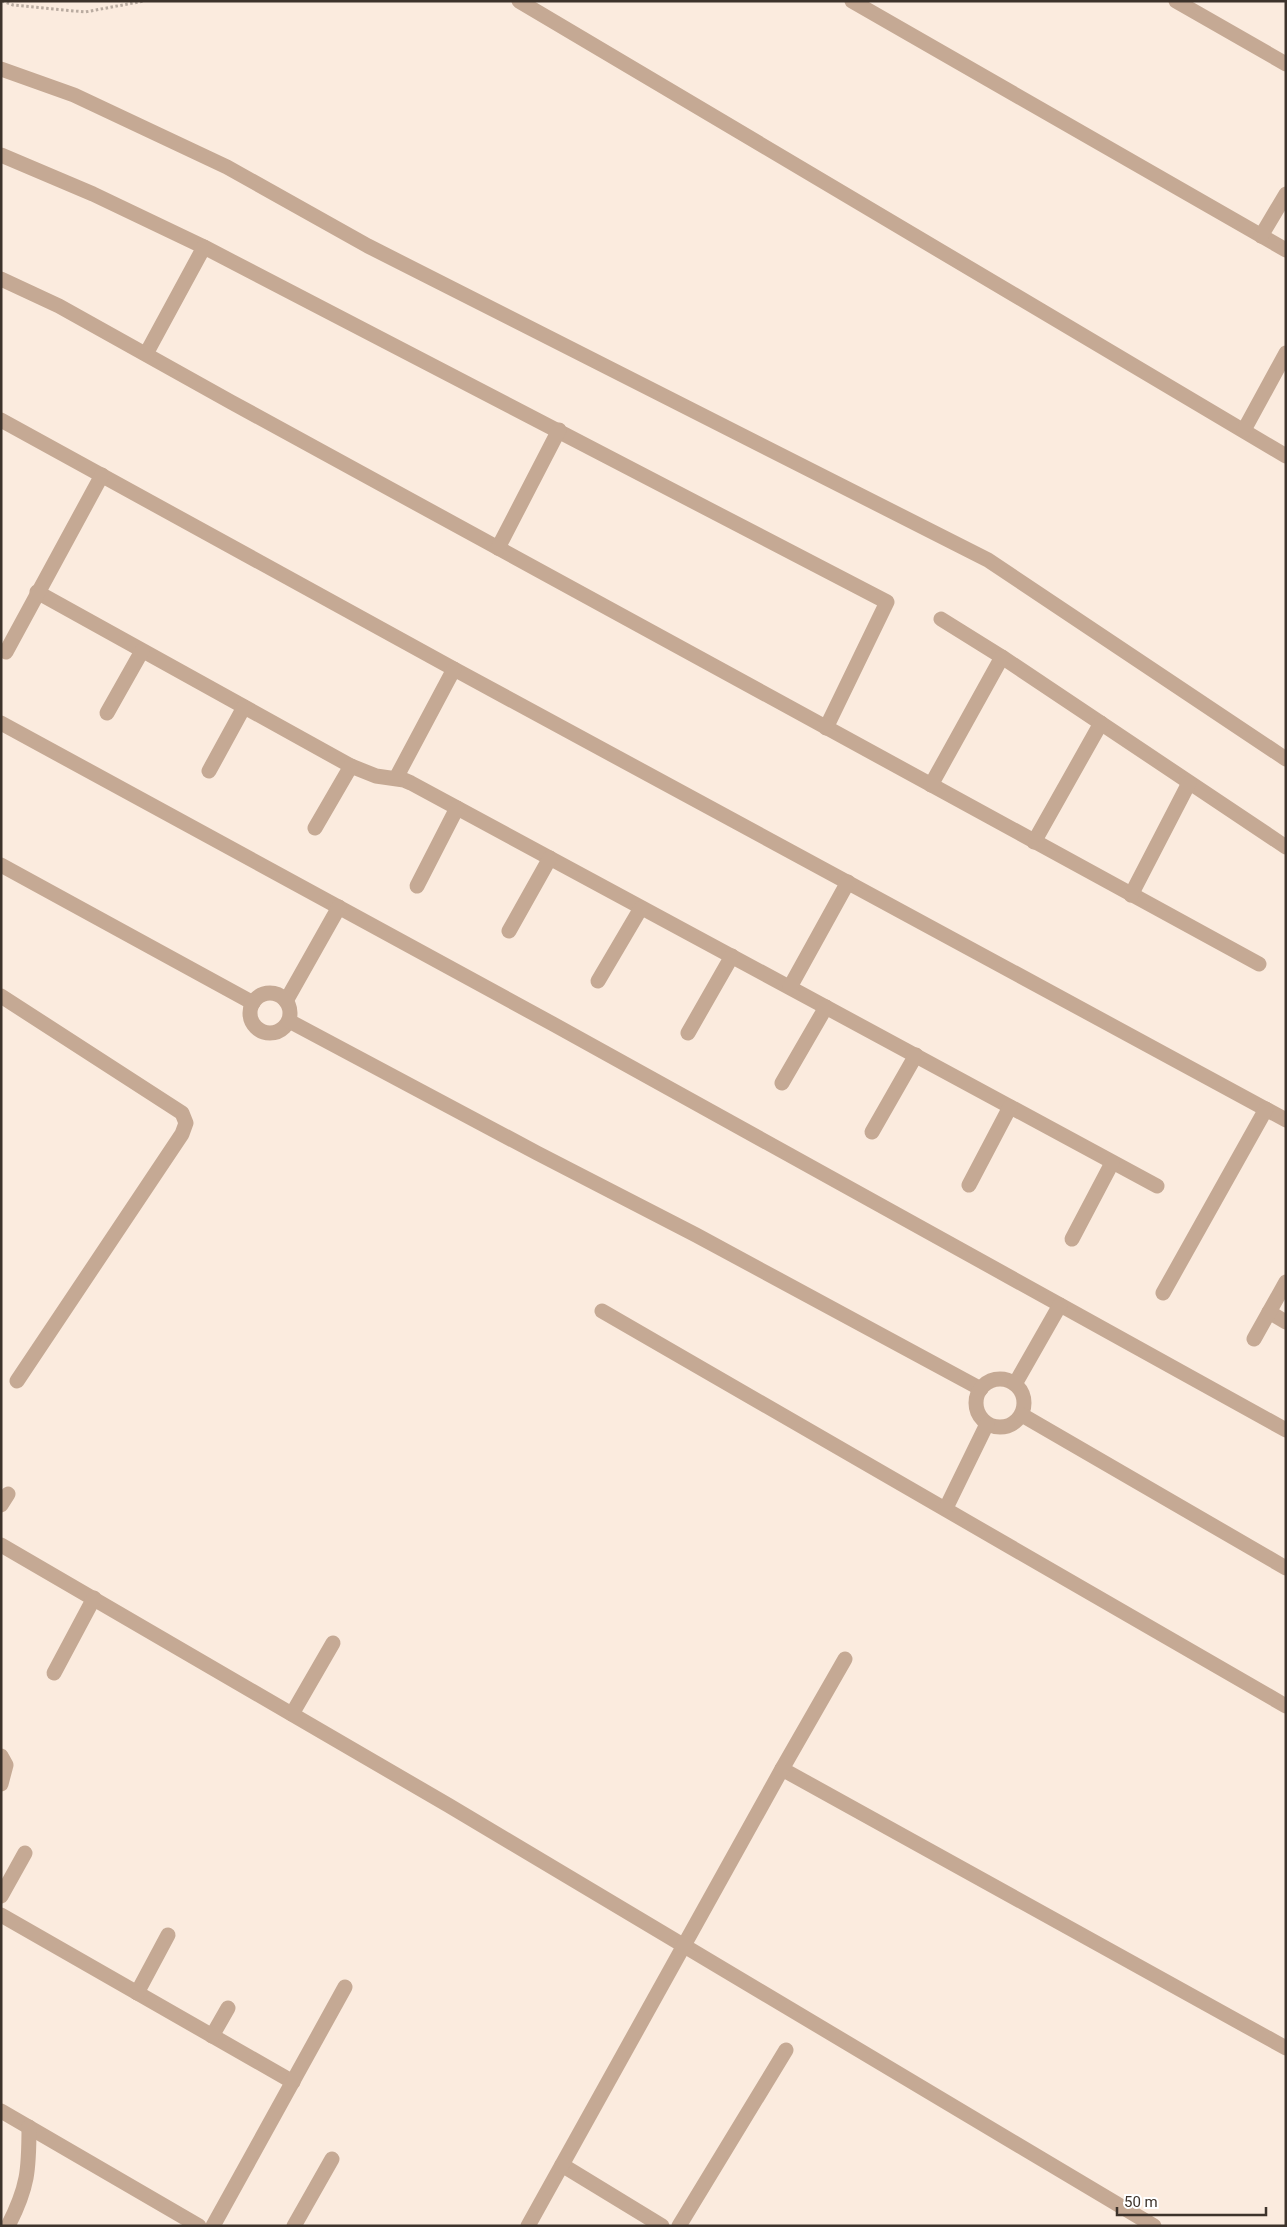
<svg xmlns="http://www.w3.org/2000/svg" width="1287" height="2227" font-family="Roboto,sans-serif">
	<rect width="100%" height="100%" fill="#fbebde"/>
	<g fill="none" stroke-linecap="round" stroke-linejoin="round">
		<polyline stroke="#b9aba0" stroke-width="3" stroke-dasharray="2.5 2.5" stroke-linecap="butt" points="2,1 13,5 85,12 144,1"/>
		<g stroke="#c5a994" stroke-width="15">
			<polyline points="519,1 1286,456"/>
			<polyline points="852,1 1286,250"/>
			<polyline points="1176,1 1286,64"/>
			<polyline points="1,69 74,95 227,167 368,246 988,560 1286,759"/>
			<polyline points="1,155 93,194 204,247 887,602 826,728"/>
			<polyline points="1261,236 1286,194"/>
			<polyline points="1,279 59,306 231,402 1259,964"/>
			<polyline points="146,354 204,247"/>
			<polyline points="1,420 454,669 1286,1120"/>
			<polyline points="1244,430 1286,353"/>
			<polyline points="498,548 559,430"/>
			<polyline points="37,592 351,766 376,776 404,780 411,783 1157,1186"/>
			<polyline points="941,619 1002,657 1286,847"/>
			<polyline points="6,652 102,475"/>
			<polyline points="107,713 142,651"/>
			<polyline points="1,723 553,1024 1286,1430"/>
			<polyline points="209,771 244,707"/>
			<polyline points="396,778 454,669"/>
			<polyline points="931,785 1002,657"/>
			<polyline points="315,828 351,766"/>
			<polyline points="1034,842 1101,723"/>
			<polyline points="1,865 253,1003"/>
			<polyline points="417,886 457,808"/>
			<polyline points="1131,895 1189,783"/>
			<polyline points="509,931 550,858"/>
			<polyline points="598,981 641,908"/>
			<polyline points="790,987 848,882"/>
			<circle cx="270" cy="1013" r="20"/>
			<polyline points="1,996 182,1113 186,1123 182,1134 17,1381"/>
			<polyline points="286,1001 339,907"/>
			<polyline points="289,1021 537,1153 696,1235 981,1389"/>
			<polyline points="688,1033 732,956"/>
			<polyline points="782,1083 826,1007"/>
			<polyline points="872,1132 916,1055"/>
			<polyline points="969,1185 1010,1107"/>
			<polyline points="1072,1239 1112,1163"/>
			<polyline points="1163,1293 1266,1109"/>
			<polyline points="602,1311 1286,1706"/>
			<polyline points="1269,1312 1286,1322"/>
			<polyline points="1254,1339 1286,1282"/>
			<circle cx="1000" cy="1403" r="24"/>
			<polyline points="1015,1384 1060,1305"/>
			<polyline points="1022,1415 1286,1568"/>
			<polyline points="1,1505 8,1494"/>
			<polyline points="946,1508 987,1424"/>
			<polyline points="1,1545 448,1805 1154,2226"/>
			<polyline points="54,1673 94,1598"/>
			<polyline points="292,1714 333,1643"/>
			<polyline points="1,1756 6,1765 1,1784"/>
			<polyline points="782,1769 1286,2048"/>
			<polyline points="1,1896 25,1853"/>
			<polyline points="1,1915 293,2082"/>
			<polyline points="137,1993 168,1935"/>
			<polyline points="212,2036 228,2008"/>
			<polyline points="1,2111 199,2226"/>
			<polyline points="562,2165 662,2226"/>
			<path d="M8,2226C28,2187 29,2170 29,2127"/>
			<polyline points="213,2226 345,1987"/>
			<polyline points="294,2226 332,2159"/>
			<polyline points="528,2226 782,1769 845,1659"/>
			<polyline points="679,2226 786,2050"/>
		</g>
	</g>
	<rect width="1287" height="2227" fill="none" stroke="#3d332b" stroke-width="5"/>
	<path d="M1117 2207v8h149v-8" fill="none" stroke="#3d332b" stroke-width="2.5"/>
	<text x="1124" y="2207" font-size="15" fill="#3d332b" stroke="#ffffff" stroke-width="4" paint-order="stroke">50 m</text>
</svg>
